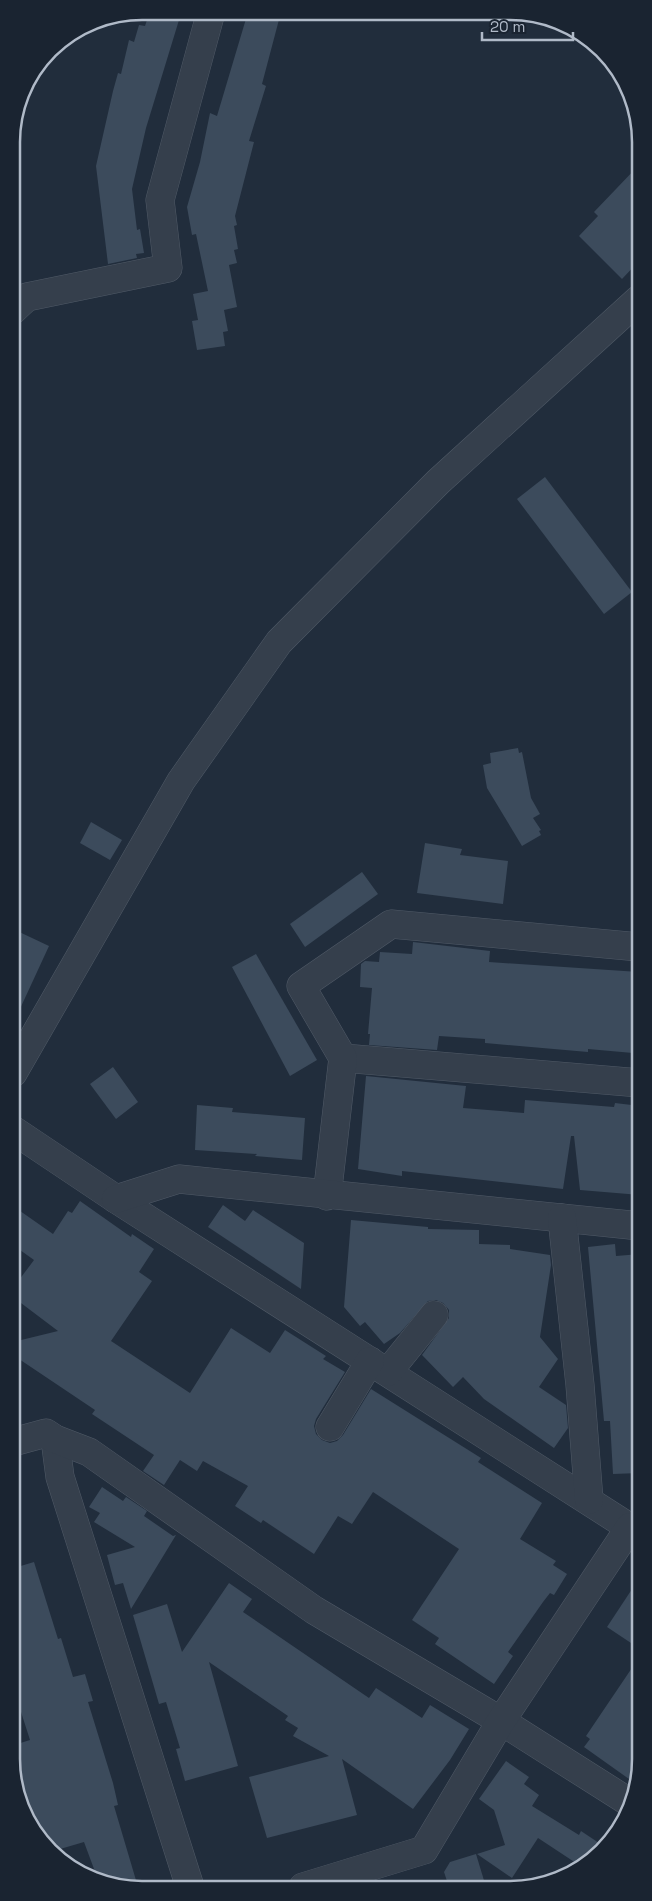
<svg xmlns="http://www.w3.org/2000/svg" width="652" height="1901" font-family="'Space Grotesk',sans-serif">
	<rect width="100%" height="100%" fill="#212d3c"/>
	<g fill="#3c4b5c">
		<polygon points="150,11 179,20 146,128 132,189 137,230 140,229 144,253 136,254 137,258 108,264 96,166 113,91 118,73 121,74 129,40 134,42 139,25 145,26"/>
		<polygon points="248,12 281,12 262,84 266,86 249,141 254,142 235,216 237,225 234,226 238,249 234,250 237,263 229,265 237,307 224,310 228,331 223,332 225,346 197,350 192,321 198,320 193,294 208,291 196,234 192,235 187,207 200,162 210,113 217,116"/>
		<polygon points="638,166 638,262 622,279 579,236 598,216 594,212"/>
		<polygon points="545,477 632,592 604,614 517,499"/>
		<polygon points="518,748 519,753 522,752 531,798 540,814 533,818 541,830 539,831 541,835 522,846 487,788 483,765 491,763 490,753"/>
		<polygon points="91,822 122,840 110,860 80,843"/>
		<polygon points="425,843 462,849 460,855 508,861 503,904 417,893"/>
		<polygon points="362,872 378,894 305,947 290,924"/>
		<polygon points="13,929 49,946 13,1024"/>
		<polygon points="413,942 490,951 489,962 639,972 639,1044 633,1044 633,1053 588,1049 588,1052 485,1043 485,1039 439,1036 437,1050 369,1045 370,1034 368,1034 372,988 360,987 361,964 365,961 379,962 380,952 412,954"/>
		<polygon points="256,954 317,1060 290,1076 232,967"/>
		<polygon points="113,1067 138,1102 116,1119 90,1084"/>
		<polygon points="366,1076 466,1086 463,1108 524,1113 525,1100 614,1107 615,1103 640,1106 640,1195 580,1190 574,1136 571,1136 563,1189 402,1171 402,1176 358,1169"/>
		<polygon points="197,1105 233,1108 232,1112 305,1118 302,1160 255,1156 257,1154 195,1150"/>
		<polygon points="80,1201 131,1237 132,1234 154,1249 139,1272 152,1281 111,1341 190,1393 231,1328 270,1353 285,1330 326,1356 323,1359 345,1372 316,1419 314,1426 316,1434 322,1440 330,1443 337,1441 343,1435 371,1389 481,1458 478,1462 542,1503 520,1539 556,1561 553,1565 567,1574 554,1595 550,1593 543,1602 508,1652 513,1656 494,1684 435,1644 439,1638 412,1620 459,1549 373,1492 352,1524 338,1516 314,1554 263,1520 261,1523 235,1506 248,1486 203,1461 197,1471 180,1460 164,1485 143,1471 154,1455 92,1414 95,1410 13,1355 13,1342 58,1331 13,1297 13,1288 34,1260 13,1245 13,1206 53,1234 68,1211 72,1213"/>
		<polygon points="223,1205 245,1221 253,1210 304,1243 301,1289 208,1227"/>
		<polygon points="351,1220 428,1227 428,1229 479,1230 479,1244 510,1245 510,1249 550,1255 551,1265 540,1337 558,1359 539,1387 566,1405 568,1428 554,1448 484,1399 463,1377 453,1387 422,1355 449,1318 449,1310 443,1303 436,1300 428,1301 400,1333 384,1344 365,1322 360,1326 344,1307"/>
		<polygon points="615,1244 616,1256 640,1254 640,1473 613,1474 610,1421 604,1421 588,1247"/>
		<polygon points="102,1487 123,1501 126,1497 147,1511 144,1516 173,1536 176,1535 131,1609 123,1583 115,1585 107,1555 135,1547 94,1522 100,1513 89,1507"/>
		<polygon points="34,1562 58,1639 61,1638 73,1677 85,1674 93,1701 88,1702 113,1783 118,1805 114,1806 138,1887 117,1887 97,1877 84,1842 50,1852 14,1784 14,1745 30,1740 14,1690 14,1568"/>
		<polygon points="640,1577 640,1649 607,1627"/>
		<polygon points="229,1583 252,1599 243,1612 369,1698 376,1688 422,1718 430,1705 469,1729 450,1760 413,1809 342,1759 357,1815 267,1838 249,1777 329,1756 293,1736 298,1728 285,1720 288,1716 209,1662 238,1766 185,1781 176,1749 180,1748 166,1702 159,1704 133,1615 167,1604 182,1652"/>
		<polygon points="640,1656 640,1762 629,1779 584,1747 590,1739 586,1736"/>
		<polygon points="506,1761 529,1777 524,1784 539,1795 532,1806 579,1835 581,1831 605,1847 582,1867 538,1838 512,1878 477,1854 505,1845 494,1810 479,1799"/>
		<polygon points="476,1854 486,1887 449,1887 444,1872 450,1862"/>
	</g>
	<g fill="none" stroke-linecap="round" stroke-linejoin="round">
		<defs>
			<g id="street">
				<polyline points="12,311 27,297 168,268 160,200 211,12"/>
				<polyline points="343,1058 640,1083"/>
				<polyline points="13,1073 181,781 279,642 438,482 638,300"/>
				<polyline points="13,1130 116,1199 640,1534"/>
				<polyline points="327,1196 343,1058 301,986 391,924 639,947"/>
				<polyline points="116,1199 179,1179 640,1226"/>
				<polyline points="562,1218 580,1385 589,1500"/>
				<polyline points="388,1372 434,1315"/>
				<polyline points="330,1427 370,1361"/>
				<polyline points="55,1439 60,1477 190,1887"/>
				<polyline points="13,1442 46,1433 55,1439 89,1452 314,1610 501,1721 632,1804"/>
				<polyline points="303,1887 424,1850 501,1721 630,1527"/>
			</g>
		</defs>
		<use href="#street" stroke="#505a67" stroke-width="29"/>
		<use href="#street" stroke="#353f4c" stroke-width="28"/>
	</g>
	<path d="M0 0H652V1901H0ZM142 20H510A122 122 0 0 1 632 142V1759A122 122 0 0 1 510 1881H142A122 122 0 0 1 20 1759V142A122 122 0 0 1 142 20Z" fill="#1a2431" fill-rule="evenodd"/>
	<path fill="none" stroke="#b0bac8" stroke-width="2.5" d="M142 20H510A122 122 0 0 1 632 142V1759A122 122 0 0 1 510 1881H142A122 122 0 0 1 20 1759V142A122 122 0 0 1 142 20Z"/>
	<path d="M482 32v8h91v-8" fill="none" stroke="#b0bac8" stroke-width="2.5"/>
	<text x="490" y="32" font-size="15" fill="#b0bac8" stroke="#1a2431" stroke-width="4" paint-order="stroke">20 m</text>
</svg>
